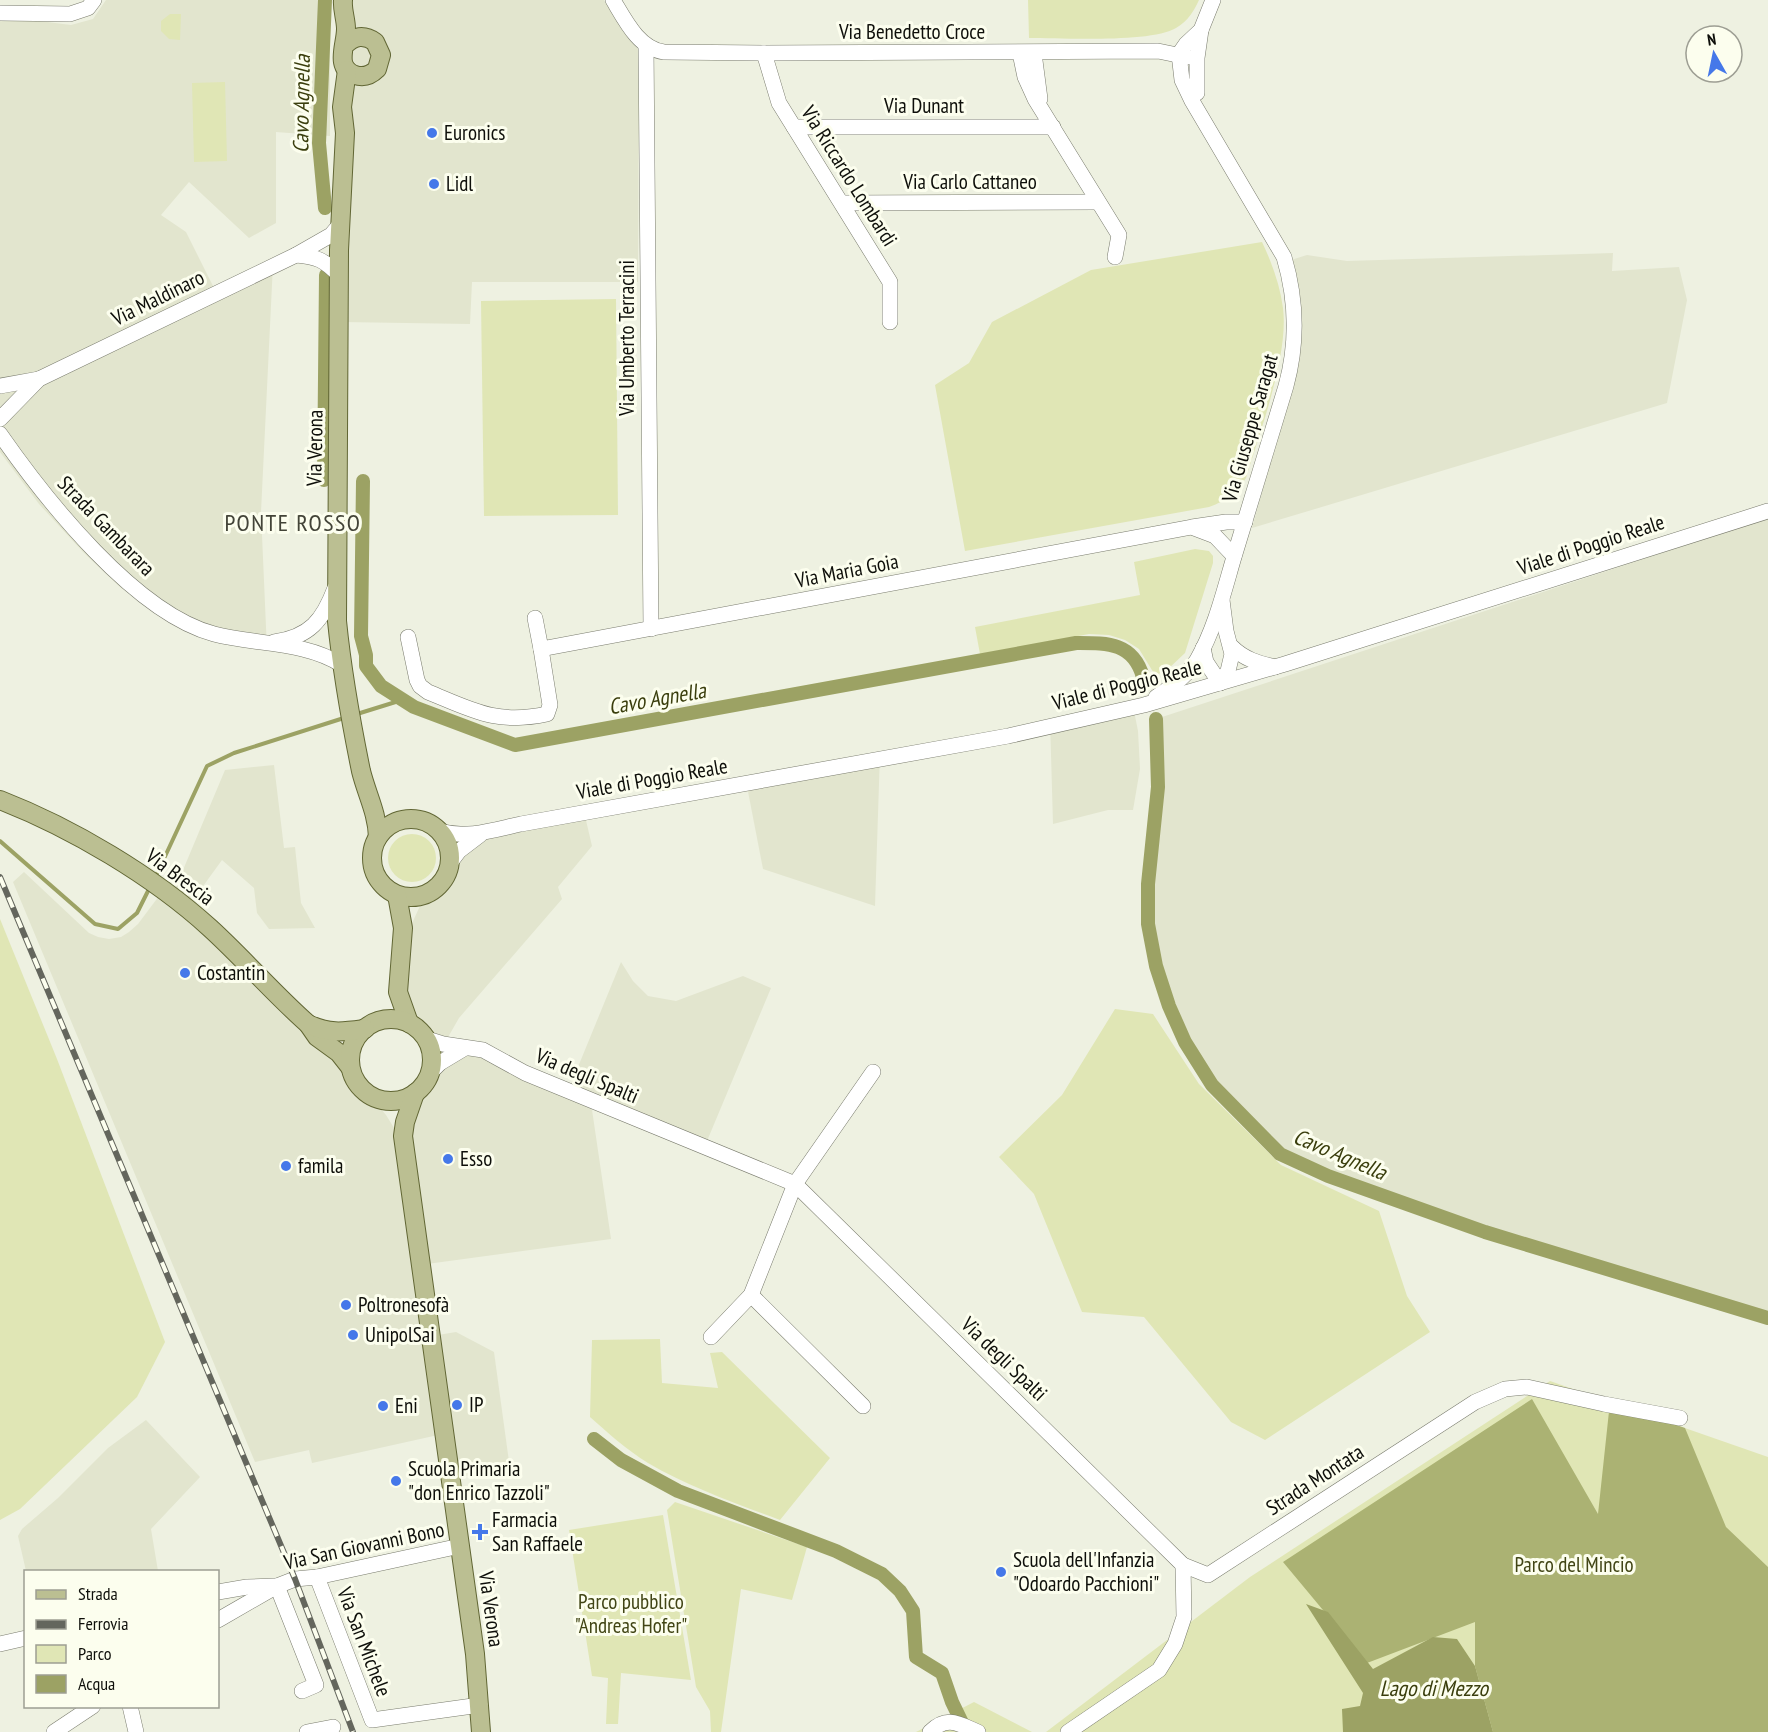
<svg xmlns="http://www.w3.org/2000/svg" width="1768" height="1732" font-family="'PT Sans Narrow',sans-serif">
	<rect width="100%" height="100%" fill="#eef1e1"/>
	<g fill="#e2e5ce">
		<polygon points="106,0 330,0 330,136 276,132 276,223 249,238 189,182 161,215 186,232 216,292 273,264 261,512 267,650 165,619 120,587 83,552 39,504 0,452 0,16 71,25 93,19"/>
		<polygon points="346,0 604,0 639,51 638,282 472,282 470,324 342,322"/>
		<polygon points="1613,253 1612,271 1679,267 1687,300 1667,403 1252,528 1294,378 1301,335 1301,309 1291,260 1307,255 1347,261"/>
		<polygon points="1768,518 1768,1318 1485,1232 1328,1176 1280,1154 1212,1085 1185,1042 1169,1006 1156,966 1148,924 1148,884 1158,787 1156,719"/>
		<polygon points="1132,701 1138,731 1140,769 1133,810 1108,810 1053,824 1050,719"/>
		<polygon points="880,753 875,906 763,869 745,776"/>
		<polygon points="274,765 284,848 295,847 301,903 315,928 269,929 257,913 254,888 222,860 193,900 175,889 225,770"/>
		<polygon points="585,816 592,846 558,887 562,899 459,1018 447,1039 429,1034 423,1025 414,1019 403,990 409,930 419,908 425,900 440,891 452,875 454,865 483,838"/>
		<polygon points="24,872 89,933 98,937 109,939 121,937 129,932 138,924 159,896 205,930 348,1069 355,1085 362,1094 374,1101 386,1115 399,1136 438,1435 312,1463 309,1450 255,1462 13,882"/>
		<polygon points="621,962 633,981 648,996 676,1001 743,976 771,988 707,1141 571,1084"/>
		<polygon points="466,1052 482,1053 591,1103 611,1239 427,1264 410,1122 419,1096 428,1087 433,1076"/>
		<polygon points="456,1332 494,1352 510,1469 454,1478 438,1335"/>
		<polygon points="146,1420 200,1477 151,1529 158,1571 26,1571 18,1536 22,1529 58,1498 108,1448"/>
	</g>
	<g fill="#e0e6b5">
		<path d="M1028,0H1199C1194,11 1188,21 1176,28C1152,43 1061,38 1029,38Z"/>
		<polygon points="170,14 181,14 180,40 169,39 161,31 161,21"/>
		<polygon points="225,82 227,161 194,162 192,83"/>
		<path d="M1262,242C1272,263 1280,285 1283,308C1289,355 1260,431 1246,478C1235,494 1228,500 1209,507L965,551L935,385L969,363L992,322L1091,270Z"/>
		<polygon points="616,299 618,515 484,516 481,301"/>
		<polygon points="1195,549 1209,551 1213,556 1213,563 1185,653 1166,671 1155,675 1139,649 1125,640 1109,635 1089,634 980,654 975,627 1140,595 1134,562"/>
		<circle cx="412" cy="858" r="24"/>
		<polygon points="0,919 57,1059 165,1342 137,1397 20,1509 0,1520"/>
		<polygon points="1115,1009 1153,1014 1199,1084 1281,1165 1379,1211 1407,1296 1430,1332 1265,1440 1231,1422 1144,1317 1082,1312 1034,1194 999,1157 1062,1095"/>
		<path d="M660,1339L662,1383L718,1388L710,1353L722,1352L830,1458L780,1520C735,1503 689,1487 648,1463C627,1450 608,1433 590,1417L592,1340Z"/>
		<polygon points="1550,1381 1768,1457 1768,1732 1046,1732 1250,1577"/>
		<polygon points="675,1502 807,1547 792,1600 741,1589 721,1732 711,1732 710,1711 696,1687 667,1510"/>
		<polygon points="663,1515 691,1680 621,1673 618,1724 606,1724 608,1678 592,1676 569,1530"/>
		<polygon points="974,1702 1032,1732 916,1732"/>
	</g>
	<polygon fill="#abb273" points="1532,1399 1598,1514 1610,1402 1685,1428 1726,1527 1768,1567 1768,1732 1493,1732 1475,1666 1475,1622 1367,1663 1283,1562"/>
	<polygon fill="#9ca264" points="1306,1604 1328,1612 1373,1669 1433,1637 1457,1639 1475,1666 1493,1732 1343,1732 1342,1709 1360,1706 1363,1693"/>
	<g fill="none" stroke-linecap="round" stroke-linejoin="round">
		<g stroke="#9ca264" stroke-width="4">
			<polyline points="357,714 402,700"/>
			<polyline points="0,841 95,924 118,929 137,913 150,887"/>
			<polyline points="155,878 207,766 234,753 347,717"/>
		</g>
		<g stroke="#9ca264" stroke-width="14">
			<polyline points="325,208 319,143 325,0"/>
			<polyline points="324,480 326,275"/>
			<path d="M363,481L361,636L366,655V666L381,686L414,707L515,745L1076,643C1107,643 1133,642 1143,677"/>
			<polyline points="1156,719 1158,787 1148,884 1148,924 1156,966 1169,1006 1185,1042 1212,1085 1280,1154 1328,1176 1485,1232 1768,1318"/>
			<polyline points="594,1439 621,1460 678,1491 836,1551 882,1574 900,1591 913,1611 916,1657 942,1673 952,1702 966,1731"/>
		</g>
		<defs>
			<g id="minor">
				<path d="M613,0C625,20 639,49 664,52L764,53L1158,51L1187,57"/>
				<polyline points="0,13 70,14 88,8 94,0"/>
				<polyline points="646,46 651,629"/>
				<polyline points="764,53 779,103 890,282 890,322"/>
				<polyline points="1020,53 1025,77 1035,99 1119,235 1115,257"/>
				<polyline points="1034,53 1040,99"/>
				<polyline points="1197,93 1197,58 1201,30"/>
				<polyline points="794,127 1053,127"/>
				<polyline points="842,203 1097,202"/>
				<path d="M296,255C318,257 324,260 339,275"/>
				<polyline points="0,386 39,379"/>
				<polyline points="0,419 39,379 296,255 331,235 341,223"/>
				<path d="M0,434C46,500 135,613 214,634C256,645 304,641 342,665"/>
				<polyline points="1194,528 1215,536 1234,556"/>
				<polyline points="535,618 541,649 1192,527 1226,522 1245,522"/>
				<path d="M408,637L417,680L420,686L428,692C472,710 496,725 547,714L550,705L541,649"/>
				<path d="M274,642C310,637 323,620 335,588"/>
				<path d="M1232,647C1244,659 1258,663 1275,667"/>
				<polyline points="1203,648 1206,662 1220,683"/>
				<polyline points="1220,683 1228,671 1232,654 1226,631 1222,600"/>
				<path d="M1156,697C1172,687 1187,676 1197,660C1215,629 1224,591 1234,557C1251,500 1269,443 1286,386C1298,342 1297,301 1284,257L1192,101L1182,80L1179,54L1186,44L1201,30L1213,0"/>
				<path d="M439,831C468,839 493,830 521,824L1008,736L1144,705L1285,664L1768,511"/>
				<polyline points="450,863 459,851 480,835"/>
				<polyline points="427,1039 443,1044 483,1050 525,1073 795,1184 1183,1565"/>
				<polyline points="430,1073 440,1063 465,1048"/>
				<polyline points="751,1295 863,1406"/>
				<polyline points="711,1337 751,1295 795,1184 873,1072"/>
				<polyline points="317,1577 372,1720 480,1705"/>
				<polyline points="277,1586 316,1685 302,1691"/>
				<polyline points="218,1592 247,1587 274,1586"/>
				<polyline points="218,1620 277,1586 295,1579 317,1577 460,1546"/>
				<polyline points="0,1644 26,1638"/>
				<polyline points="130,1706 136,1732"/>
				<polyline points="54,1732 93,1706"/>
				<polyline points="307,1732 333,1727"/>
				<path d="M930,1732C947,1715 959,1724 978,1732"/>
				<polyline points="1068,1732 1159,1670 1175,1644 1184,1617 1183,1565 1208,1575 1475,1402 1505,1389 1527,1387 1604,1404 1680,1418"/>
			</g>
			<g id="major">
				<path d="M343,0C342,10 346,19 346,29C346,45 334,68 355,75C364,78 371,75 377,69L381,55L375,42C364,34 354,36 345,45"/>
				<path d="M347,70L342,107L345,133L339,250L337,621C342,671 351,722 361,771C367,795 377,812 378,837"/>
				<path d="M0,800C72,828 153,876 210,928C244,959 274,994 308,1024L317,1037L339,1053L350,1067"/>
				<circle cx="411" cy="858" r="39"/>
				<polyline points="397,895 403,928 398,992 409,1023"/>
				<circle cx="391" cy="1060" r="41"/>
				<path d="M308,1024C330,1034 342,1032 365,1029"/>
				<polyline points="415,1093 405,1122 403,1136 475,1654 481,1732"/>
			</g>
		</defs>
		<use href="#minor" stroke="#7a7c6e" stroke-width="16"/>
		<use href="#major" stroke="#616634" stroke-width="20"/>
		<use href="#minor" stroke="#fff" stroke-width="15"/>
		<use href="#major" stroke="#bbbf92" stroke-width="18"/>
		<defs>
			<polyline id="rail" points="0,877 295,1579 353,1732"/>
		</defs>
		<use href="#rail" stroke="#64665d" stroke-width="6"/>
		<use href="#rail" stroke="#fcfeee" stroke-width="4" stroke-dasharray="11" stroke-linecap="butt"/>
	</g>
	<g fill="#4578e9" stroke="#fcfeee" stroke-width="2">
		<circle cx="432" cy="133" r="6"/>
		<circle cx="434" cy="184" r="6"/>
		<circle cx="185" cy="973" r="6"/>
		<circle cx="448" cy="1159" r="6"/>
		<circle cx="286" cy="1166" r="6"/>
		<circle cx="346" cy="1305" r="6"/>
		<circle cx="353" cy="1335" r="6"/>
		<circle cx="457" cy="1405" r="6"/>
		<circle cx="383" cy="1406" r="6"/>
		<circle cx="396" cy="1481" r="6"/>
		<path d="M477 1523h6v6h6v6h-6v6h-6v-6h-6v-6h6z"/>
		<circle cx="1001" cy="1572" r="6"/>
	</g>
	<g text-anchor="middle" stroke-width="6" stroke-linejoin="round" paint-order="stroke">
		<g font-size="21" fill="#0e0f0a" stroke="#fcfeee">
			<text x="912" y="39">Via Benedetto Croce</text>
			<text x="924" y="113">Via Dunant</text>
			<text transform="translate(849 176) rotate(58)" y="7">Via Riccardo Lombardi</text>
			<text x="970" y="189">Via Carlo Cattaneo</text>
			<text transform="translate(158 298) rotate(-26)" y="7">Via Maldinaro</text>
			<text transform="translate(627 338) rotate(-90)" y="7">Via Umberto Terracini</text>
			<text transform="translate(1250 428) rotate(-74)" y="7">Via Giuseppe Saragat</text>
			<text transform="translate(315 448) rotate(-89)" y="7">Via Verona</text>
			<text transform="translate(106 526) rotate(46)" y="7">Strada Gambarara</text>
			<text transform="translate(1591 545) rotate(-18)" y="7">Viale di Poggio Reale</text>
			<text transform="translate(847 571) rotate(-11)" y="7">Via Maria Goia</text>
			<text transform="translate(1127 685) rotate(-14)" y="7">Viale di Poggio Reale</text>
			<text transform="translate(652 779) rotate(-10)" y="7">Viale di Poggio Reale</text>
			<text transform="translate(180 877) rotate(37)" y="7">Via Brescia</text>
			<text transform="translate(587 1076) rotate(23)" y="7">Via degli Spalti</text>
			<text transform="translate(1004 1359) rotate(44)" y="7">Via degli Spalti</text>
			<text transform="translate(1315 1480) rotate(-33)" y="7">Strada Montata</text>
			<text transform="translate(364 1546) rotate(-12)" y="7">Via San Giovanni Bono</text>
			<text transform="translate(491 1609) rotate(82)" y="7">Via Verona</text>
			<text transform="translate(364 1642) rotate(69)" y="7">Via San Michele</text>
		</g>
		<g font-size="21" fill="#0e0f0a" stroke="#fcfeee" text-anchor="start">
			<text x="444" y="140">Euronics</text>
			<text x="446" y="191">Lidl</text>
			<text x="197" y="980">Costantin</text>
			<text x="460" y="1166">Esso</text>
			<text x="298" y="1173">famila</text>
			<text x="358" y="1312">Poltronesofà</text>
			<text x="365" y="1342">UnipolSai</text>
			<text x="469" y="1412">IP</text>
			<text x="395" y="1413">Eni</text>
			<text x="408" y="1476">Scuola Primaria<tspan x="408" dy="24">"don Enrico Tazzoli"</tspan></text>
			<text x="492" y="1527">Farmacia<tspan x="492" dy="24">San Raffaele</tspan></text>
			<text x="1013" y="1567">Scuola dell'Infanzia<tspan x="1013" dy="24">"Odoardo Pacchioni"</tspan></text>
		</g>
		<g font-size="21" fill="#414515" stroke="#fcfeee">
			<text x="1574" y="1572">Parco del Mincio</text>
			<text x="631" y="1609">Parco pubblico<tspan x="631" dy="24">"Andreas Hofer"</tspan></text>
		</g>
		<g font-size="22" font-style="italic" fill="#3a3e0d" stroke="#fcfeee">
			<text transform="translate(301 104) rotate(-89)" y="8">Cavo Agnella</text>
			<text transform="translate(657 698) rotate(-10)" y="8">Cavo Agnella</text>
			<text transform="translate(1340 1154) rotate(23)" y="8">Cavo Agnella</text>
			<text x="1434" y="1696">Lago di Mezzo</text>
		</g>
		<g font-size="24" letter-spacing="1.5" fill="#434438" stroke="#fcfeee">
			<text x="293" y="531">PONTE ROSSO</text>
		</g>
	</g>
	<rect x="24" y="1570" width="195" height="138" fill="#fcfeee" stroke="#9d9e93" stroke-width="1.5"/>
	<rect x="36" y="1590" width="30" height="9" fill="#bbbf92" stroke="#9d9e93" stroke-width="1.5"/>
	<text x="78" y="1600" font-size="18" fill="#0e0f0a">Strada</text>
	<rect x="36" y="1620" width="30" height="9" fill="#64665d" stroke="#9d9e93" stroke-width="1.5"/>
	<text x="78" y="1630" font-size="18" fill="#0e0f0a">Ferrovia</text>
	<rect x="36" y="1645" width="30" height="18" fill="#e0e6b5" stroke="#9d9e93" stroke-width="1.5"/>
	<text x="78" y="1660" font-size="18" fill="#0e0f0a">Parco</text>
	<rect x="36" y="1675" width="30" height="18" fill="#9ca264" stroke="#9d9e93" stroke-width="1.5"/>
	<text x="78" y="1690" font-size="18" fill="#0e0f0a">Acqua</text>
	<g transform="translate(1714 54) rotate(351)"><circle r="28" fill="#fcfeee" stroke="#9d9e93" stroke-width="1.5"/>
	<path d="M0-4.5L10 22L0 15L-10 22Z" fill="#4578e9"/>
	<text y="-9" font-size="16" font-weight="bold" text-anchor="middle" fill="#0e0f0a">N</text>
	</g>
</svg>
